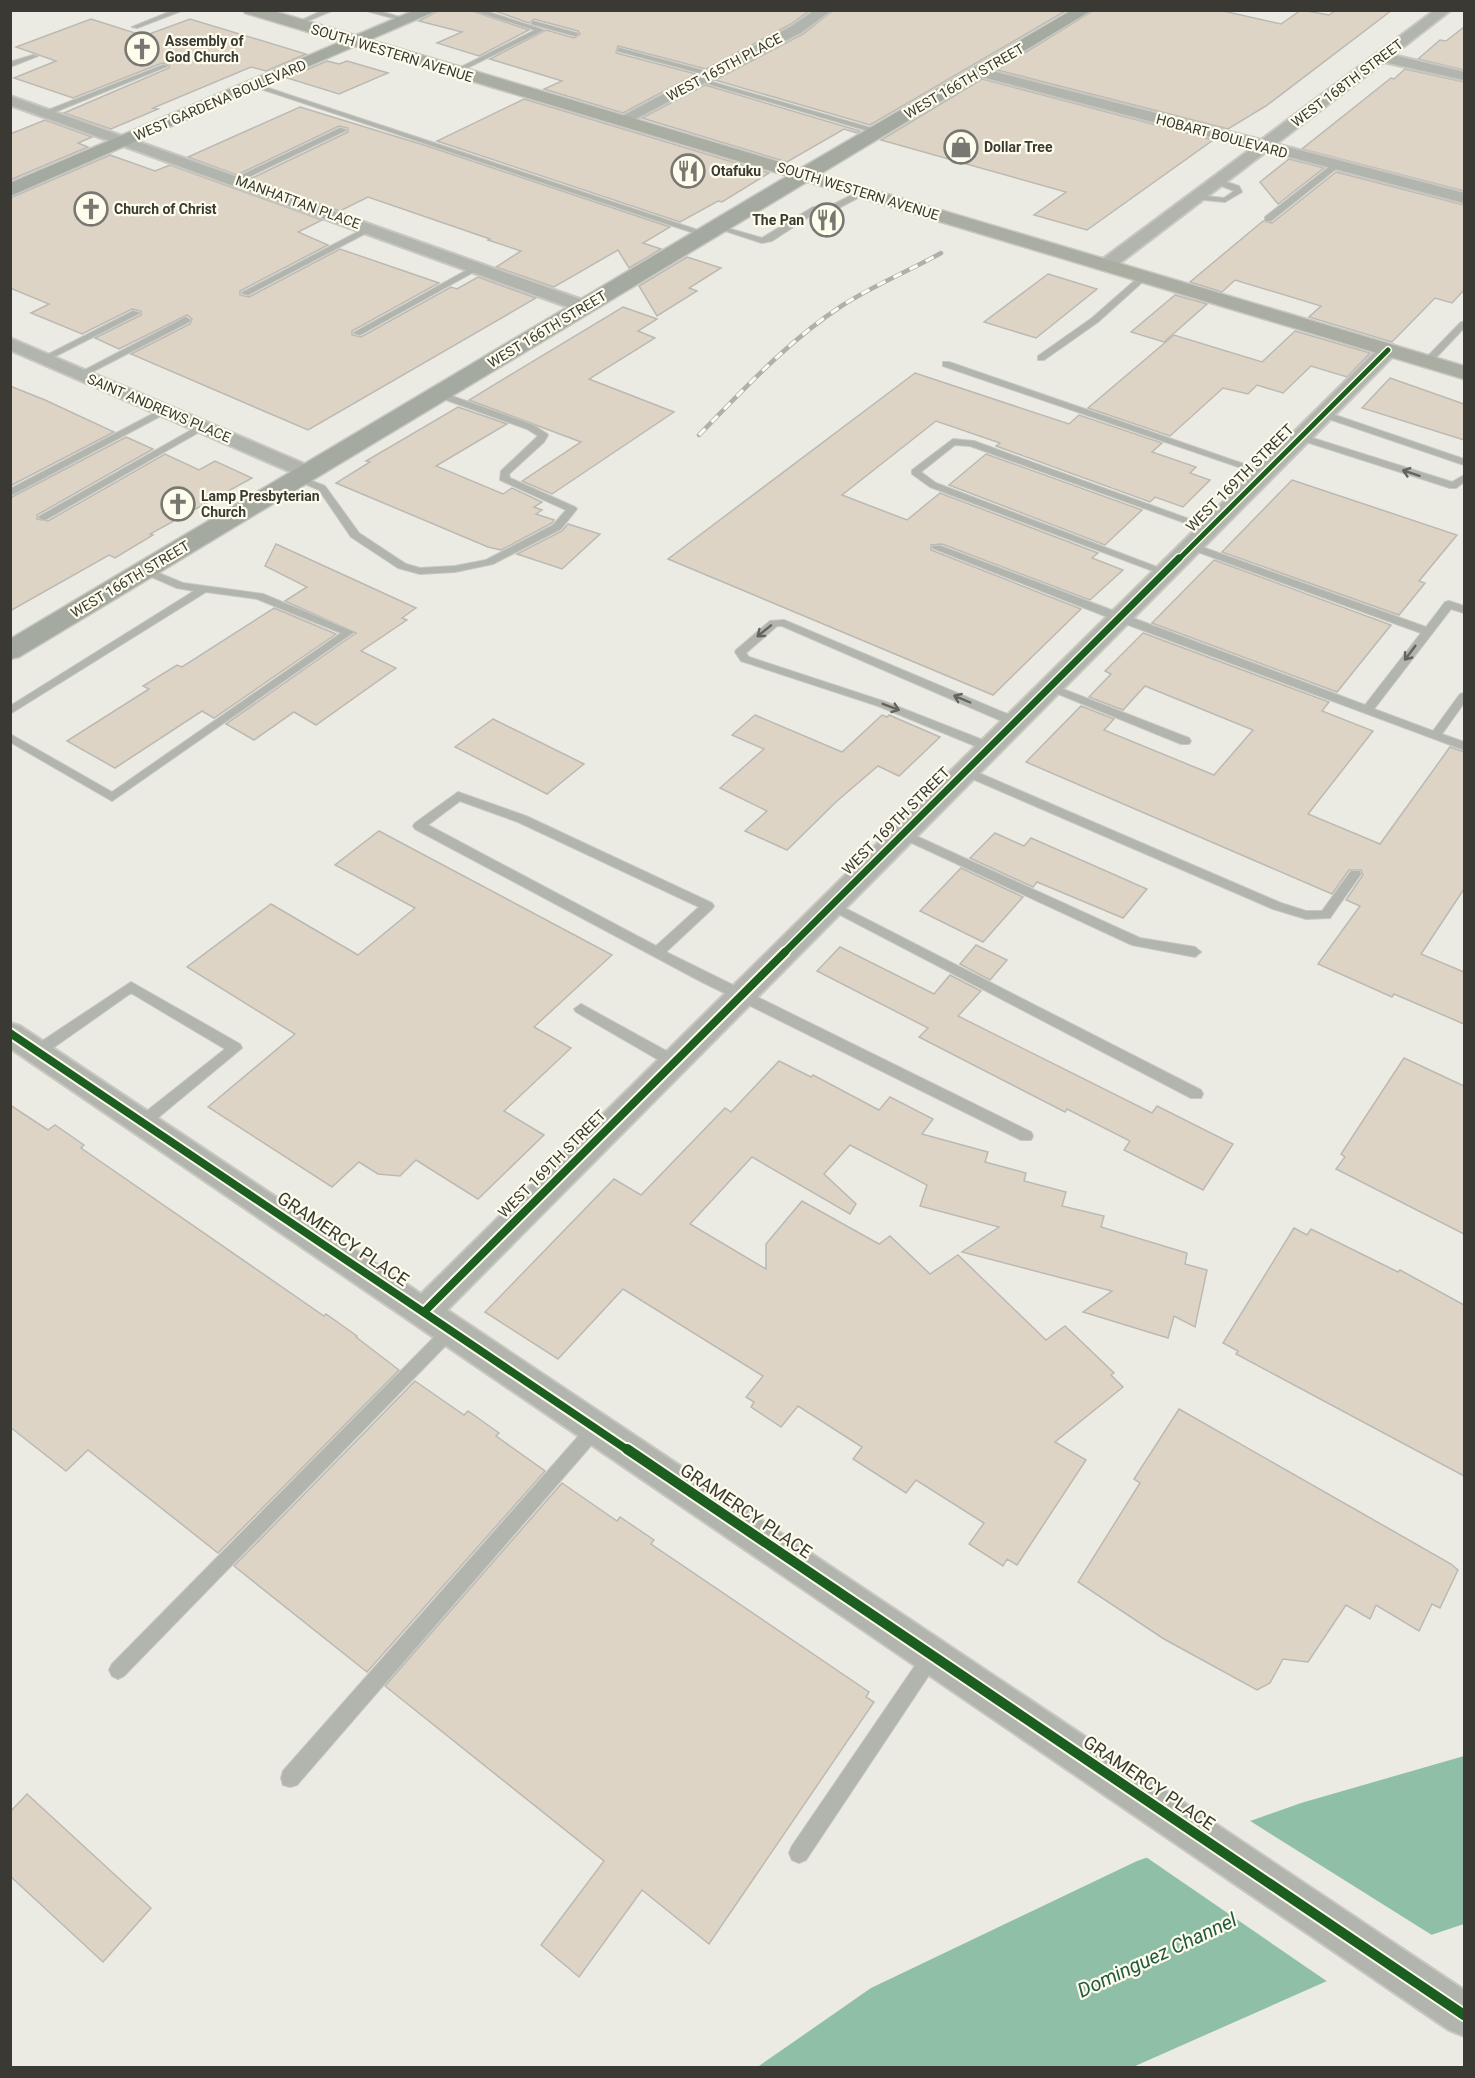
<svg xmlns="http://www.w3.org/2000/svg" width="1475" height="2078" font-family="Roboto,sans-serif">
	<rect width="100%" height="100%" fill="#ecebe3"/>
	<polygon fill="#8fc0a7" points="1464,1756 1464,1924 1431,1935 1133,2067 756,2068 871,1988 1137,1861 1301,1803"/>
	<polygon fill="#ecebe3" points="1247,1819 1435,1937 1328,1982 1143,1855"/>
	<g fill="#ded4c6" stroke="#bbb9b3" stroke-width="1.5">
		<polygon points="440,10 469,10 529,30 479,56 437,43 462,32 419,21"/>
		<polygon points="492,10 810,10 791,24 706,69 618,46 616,53 696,74 623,113 544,89 562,81 490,59 546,30 574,38 580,34 578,31 534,19 529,23"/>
		<polygon points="834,10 1067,10 870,125 715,80 803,34"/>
		<polygon points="1094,10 1219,10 1281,24 1301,10 1329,15 1336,10 1392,10 1266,106 1228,129 997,70"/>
		<polygon points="91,19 144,36 190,19 306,54 266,71 251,67 153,108 158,109 111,129 64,113 169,68 170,65 162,63 73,98 14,78 56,61 16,47"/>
		<polygon points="1464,27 1464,70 1418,59 1440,40 1446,41"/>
		<polygon points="327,61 339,64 347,61 388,73 339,94 287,78"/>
		<polygon points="1405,69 1464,82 1464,191 1302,149 1391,78 1394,79"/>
		<polygon points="982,79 1213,140 1087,230 1034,215 1066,192 881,140"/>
		<polygon points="705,85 860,131 857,133 844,129 787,162 642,118"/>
		<polygon points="524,99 769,173 722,202 718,201 680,222 437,141"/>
		<polygon points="300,107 427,146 670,227 643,243 661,249 629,268 618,250 554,287 496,267 521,251 488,240 490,239 368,197 340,211 250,179 348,132 348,128 339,126 237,175 188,157"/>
		<polygon points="45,120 92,137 78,143 88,147 10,180 10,134"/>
		<polygon points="110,155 155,171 170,165 322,220 298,232 328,245 240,291 240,295 249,297 340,249 439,283 352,331 352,335 361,337 451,287 457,289 478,277 536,298 308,430 131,354 190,324 192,319 187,315 119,349 95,338 141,315 141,311 132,309 82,334 31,313 49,304 10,288 10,198"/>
		<polygon points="1289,159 1324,168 1278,204 1260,182"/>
		<polygon points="1336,172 1464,205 1464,290 1452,303 1435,298 1392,342 1309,317 1321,306 1235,280 1222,292 1190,282 1263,221 1272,223"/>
		<polygon points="687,257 721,268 689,288 697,291 657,316 639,286"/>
		<polygon points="1048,274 1097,289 1036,338 984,322"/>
		<polygon points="1175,295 1207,304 1164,342 1131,332"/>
		<polygon points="623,307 657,319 638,331 655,338 589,379 674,412 552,494 522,481 581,442 469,400"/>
		<polygon points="1295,331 1370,353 1347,377 1311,366 1283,393 1257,385 1248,394 1223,388 1170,436 1088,408 1174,335 1262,362"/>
		<polygon points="915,373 1069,424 1079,415 1162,443 1152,452 1196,467 1190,473 1210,480 1183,507 1155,497 1150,502 996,446 1000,443 936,421 842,495 907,520 940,493 1098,553 1092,558 1123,570 1090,600 942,544 931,545 931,550 1081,609 993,695 668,559"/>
		<polygon points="1390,378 1464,404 1464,440 1362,408"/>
		<polygon points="10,386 45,400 114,432 10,486"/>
		<polygon points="458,407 507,424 436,466 503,494 512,488 542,502 534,507 542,510 536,514 554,520 552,523 501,550 488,547 336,483 370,462 366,461"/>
		<polygon points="126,437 153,449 37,515 37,519 48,521 165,454 199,470 215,461 252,478 150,534 153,535 115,558 109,555 10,611 10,498"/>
		<polygon points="986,454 1142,510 1105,545 949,485"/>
		<polygon points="1292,480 1457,535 1419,581 1425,583 1399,615 1222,552"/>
		<polygon points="568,524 600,534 562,569 517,554 562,531"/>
		<polygon points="276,544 416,608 402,618 407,620 361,651 396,668 316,725 294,712 254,740 226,724 356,633 285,601 307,587 265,566"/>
		<polygon points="1214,560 1391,625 1337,692 1152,623"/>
		<polygon points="274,608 336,634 214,718 202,711 115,768 67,741 149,689 143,686 177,665 182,667"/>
		<polygon points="1143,633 1329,702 1322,711 1373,731 1308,814 1380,844 1450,747 1464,752 1464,889 1421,954 1464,972 1464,1024 1394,994 1392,997 1318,964 1360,906 1346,900 1363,875 1361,870 1349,870 1332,894 1026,762 1081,706 1114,719 1104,730 1214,775 1253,730 1145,686 1123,710 1089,697 1111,674 1105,671"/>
		<polygon points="755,715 842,752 882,715 887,717 889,715 940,737 899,776 878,766 837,801 787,850 745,831 767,811 720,788 764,749 732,735"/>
		<polygon points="493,719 584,764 547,794 455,747"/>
		<polygon points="379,831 612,955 534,1027 571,1048 504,1111 544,1135 478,1199 416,1160 400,1176 378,1174 359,1162 332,1187 208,1107 295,1034 187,967 271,904 358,955 415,908 335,865"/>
		<polygon points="995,833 1024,846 1031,838 1147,889 1123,918 1037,882 1033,887 970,858"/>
		<polygon points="961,868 1023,897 983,942 920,911"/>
		<polygon points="976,945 1007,960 990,980 960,964"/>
		<polygon points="840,947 934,994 950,975 981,991 958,1016 1152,1113 1157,1106 1233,1144 1203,1190 1124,1150 1130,1141 1067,1109 1065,1112 919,1037 928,1028 817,971"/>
		<polygon points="1404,1058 1464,1086 1464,1234 1336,1169 1345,1157 1341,1154"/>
		<polygon points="779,1061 811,1077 813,1075 879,1110 890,1097 933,1119 922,1134 988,1152 985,1162 1026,1173 1024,1181 1066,1192 1062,1206 1104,1216 1101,1227 1187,1253 1185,1264 1207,1270 1195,1327 1174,1316 1168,1338 1083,1312 1112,1291 962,1252 999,1227 920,1206 927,1185 850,1145 824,1174 856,1204 850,1214 752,1157 690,1224 766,1269 766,1244 802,1201 879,1244 890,1236 930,1274 958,1255 1046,1340 1065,1326 1114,1373 1111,1375 1123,1387 1055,1442 1086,1460 1017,1565 1007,1559 1003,1566 969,1544 984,1523 916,1480 906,1493 853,1459 862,1447 798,1406 781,1427 751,1407 754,1402 746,1397 763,1376 623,1289 558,1359 485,1312 614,1179 641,1195 725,1108 731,1112"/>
		<polygon points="10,1105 48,1130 55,1125 84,1145 81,1148 324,1316 326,1314 357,1336 356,1337 399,1370 218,1553 88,1450 66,1471 10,1427"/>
		<polygon points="1294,1228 1307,1235 1311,1229 1398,1272 1400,1270 1464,1305 1464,1476 1236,1354 1238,1351 1223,1343"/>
		<polygon points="415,1381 464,1415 468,1411 499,1433 496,1436 545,1471 367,1672 234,1566"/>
		<polygon points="1179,1409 1451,1564 1458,1570 1440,1608 1432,1604 1419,1631 1376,1605 1370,1619 1346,1605 1308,1662 1283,1659 1270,1683 1257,1690 1164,1639 1078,1582 1140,1483 1134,1479"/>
		<polygon points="562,1483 617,1521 620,1517 654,1540 651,1544 869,1692 866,1697 874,1702 709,1944 642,1890 579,1977 541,1945 604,1861 385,1686"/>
		<polygon points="27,1794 151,1908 103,1962 10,1876 10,1812"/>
	</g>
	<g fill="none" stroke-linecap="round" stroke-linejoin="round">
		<defs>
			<g id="lane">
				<polygon points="174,10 184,10 137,28 132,27"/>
				<polygon points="324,10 334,10 298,25 293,24"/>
				<polygon points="363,10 376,10 410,20 407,22"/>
				<polygon points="471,10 483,10 544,30 457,73 453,73 453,71 535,30"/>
				<polygon points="533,21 577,33 578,34 575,36 531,24"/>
				<polygon points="619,48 713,73 714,74 711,76 617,51"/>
				<polygon points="33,55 38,56 10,67 10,62"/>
				<polygon points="163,65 168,66 50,114 43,112"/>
				<polygon points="698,79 702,79 882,131 875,133 698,81"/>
				<polygon points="252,84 256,84 710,234 703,236 252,86"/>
				<polygon points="340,128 347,130 238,182 231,180"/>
				<polygon points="1334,163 1341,165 1271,221 1265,221 1265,217"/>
				<polygon points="1217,179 1239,186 1242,192 1225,202 1194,199 1194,195 1197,195 1224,198 1234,191 1214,183 1213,181"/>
				<polygon points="860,191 867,193 835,210 818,211 772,241 762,243 713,227 717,225 762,238 813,207 830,206"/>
				<polygon points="367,227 374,229 248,295 241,293"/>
				<polygon points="474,266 481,268 360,335 353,333"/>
				<polygon points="1141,275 1148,277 1098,322 1044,360 1038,360 1038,356 1092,318"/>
				<polygon points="133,311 140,313 48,360 41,358"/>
				<polygon points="186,317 190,320 189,322 84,376 77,374"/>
				<polygon points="1461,322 1464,322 1464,328 1430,364 1424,364 1424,360"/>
				<polygon points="943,362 949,362 1270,473 1262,475 943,366"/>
				<polygon points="435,392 441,392 533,425 546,433 548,435 544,442 509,474 510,478 575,507 577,509 561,529 493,564 455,572 420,574 398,568 351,537 319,490 292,478 297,475 325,486 359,533 406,564 420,568 455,566 486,560 553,525 566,510 500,480 501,471 538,436 527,429 435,396"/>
				<polygon points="162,409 170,411 10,496 10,489"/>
				<polygon points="1320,412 1326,412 1464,459 1464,465 1320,416"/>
				<polygon points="200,425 208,427 47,519 43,520 38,517"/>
				<polygon points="1297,435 1303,435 1452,482 1464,475 1464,482 1456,488 1450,488 1297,439"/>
				<polygon points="953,439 974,441 1214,528 1209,531 1205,530 970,446 955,445 921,472 936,483 1170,572 1169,574 1161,574 930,487 912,474 912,470"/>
				<polygon points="1191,543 1426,627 1445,602 1449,601 1464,606 1464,613 1451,609 1374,709 1433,731 1460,694 1464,693 1464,703 1442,734 1464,742 1464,750 1115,620 932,548 933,546 941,546 1365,705 1421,633 1187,548 1186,546"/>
				<polygon points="144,567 183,583 263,594 354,632 112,801 10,742 10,734 112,792 341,633 257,599 206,592 10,714 10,706 194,591 177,588 140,572 140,568"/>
				<polygon points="784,620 1019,719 1021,722 1019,725 1011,725 782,626 777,626 746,653 749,657 886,702 993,744 995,747 989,751 985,750 878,706 741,661 735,652 736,650 770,621"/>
				<polygon points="1050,684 1189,738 1191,741 1189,744 1181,744 1046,689 1046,685"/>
				<polygon points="965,767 1281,903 1306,911 1322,911 1351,871 1359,871 1361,874 1330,918 1306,919 1273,909 961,774 959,771"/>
				<path d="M458,792L526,816L712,903L714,906L712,909L666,952L1031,1132L1033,1136L1031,1140H1021L702,982L415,829L413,826L415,823ZM460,801L518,822L699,907L656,946L428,825Z"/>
				<polygon points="903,830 1140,938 1195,947 1201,952 1195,957 1132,945 899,837 897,834"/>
				<polygon points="831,901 1201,1090 1203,1094 1201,1098 1191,1098 827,908 825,905 827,902"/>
				<polygon points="131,982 240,1044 242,1048 148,1126 138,1126 136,1122 138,1118 225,1049 131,993 43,1055 33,1055 31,1051 33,1047"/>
				<polygon points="581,1004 679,1058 681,1062 679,1066 669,1066 576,1012 574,1009"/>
				<polygon points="451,1323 456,1325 459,1330 456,1335 124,1676 118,1679 112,1676 109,1670 112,1664 446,1325"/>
				<polygon points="596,1421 602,1423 604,1428 602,1433 297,1785 290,1787 283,1785 281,1778 283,1771 590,1423"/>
				<polygon points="931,1648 937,1651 940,1657 937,1663 806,1860 799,1863 792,1860 789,1853 792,1846 925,1651"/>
			</g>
			<g id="street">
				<polygon points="815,10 832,10 802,32 626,124 616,124 613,121 792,26"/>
				<polygon points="1435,10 1451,10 1393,55 1464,72 1464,80 1384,62 1276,144 1464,193 1464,203 1267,151 1112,269 1106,270 1097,265 1100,261 1252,148 975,75 973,72 980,68 1261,140"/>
				<polygon points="10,96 591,303 594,307 585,312 579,311 10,105"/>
				<polygon points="10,338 314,468 317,472 314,476 300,476 10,350"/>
				<polygon points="1388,344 1395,346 1397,350 1395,354 447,1310 1464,1990 1464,2036 1449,2030 10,1048 10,1023 20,1026 421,1294 1381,346"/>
			</g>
			<g id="secondary">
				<polygon points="415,10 438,10 10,196 10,183"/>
				<polygon points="1072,10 1092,10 19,657 10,659 10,639 796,171"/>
			</g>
			<polygon id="primary" points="243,10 270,10 1464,366 1464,379 245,13"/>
		</defs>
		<use href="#lane" stroke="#c8c7c1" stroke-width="2"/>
		<use href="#street" stroke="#c8c7c1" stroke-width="4"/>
		<use href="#secondary" stroke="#c8c7c1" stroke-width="3"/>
		<use href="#primary" stroke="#c8c7c1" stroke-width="3"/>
		<use href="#lane" fill="#b1b5ad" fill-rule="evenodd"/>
		<use href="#street" fill="#b1b5ad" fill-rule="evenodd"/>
		<use href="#secondary" fill="#a5aaa1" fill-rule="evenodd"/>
		<use href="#primary" fill="#a9ada2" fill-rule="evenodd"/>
		<defs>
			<path id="rail" d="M699,435C744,389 789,340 843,305C874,285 909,271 941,253"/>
		</defs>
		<use href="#rail" stroke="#b0b0aa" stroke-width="4.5"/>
		<use href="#rail" stroke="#fefcec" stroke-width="3" stroke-dasharray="9" stroke-linecap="butt"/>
		<defs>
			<polyline id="cycleway-far3" points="1178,560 1388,350"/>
			<polyline id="cycleway-far2" points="783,954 1179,558"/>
			<g id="cycleway-far1">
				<polyline points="10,1033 629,1451"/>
				<polyline points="424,1312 785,952"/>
			</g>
			<polyline id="cycleway" points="627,1449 1464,2015"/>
		</defs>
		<use href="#cycleway-far3" stroke="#fefcec" stroke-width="8"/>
		<use href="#cycleway-far2" stroke="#fefcec" stroke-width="10"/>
		<use href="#cycleway-far1" stroke="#fefcec" stroke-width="12"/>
		<use href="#cycleway" stroke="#fefcec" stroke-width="14"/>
		<use href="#cycleway-far3" stroke="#1b5e20" stroke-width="5"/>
		<use href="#cycleway-far2" stroke="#1b5e20" stroke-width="7"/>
		<use href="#cycleway-far1" stroke="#1b5e20" stroke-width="8"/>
		<use href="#cycleway" stroke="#1b5e20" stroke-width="10"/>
	</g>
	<defs><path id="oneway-shaft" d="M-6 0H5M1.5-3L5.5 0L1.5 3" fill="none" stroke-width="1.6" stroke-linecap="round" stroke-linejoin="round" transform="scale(1.5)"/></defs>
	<g stroke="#64645e">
		<use href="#oneway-shaft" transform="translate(1411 473) rotate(-162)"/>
		<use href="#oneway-shaft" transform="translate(764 631) rotate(141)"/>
		<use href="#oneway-shaft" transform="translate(1410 653) rotate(127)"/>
		<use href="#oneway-shaft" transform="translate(962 699) rotate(-157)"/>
		<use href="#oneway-shaft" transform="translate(891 707) rotate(21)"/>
	</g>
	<defs>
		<symbol id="church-ring" viewBox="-11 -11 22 22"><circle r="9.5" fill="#fefcec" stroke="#787771" stroke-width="1.5"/><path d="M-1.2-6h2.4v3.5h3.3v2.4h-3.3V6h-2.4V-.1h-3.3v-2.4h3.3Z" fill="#787771"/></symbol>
		<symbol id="shop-ring" viewBox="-11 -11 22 22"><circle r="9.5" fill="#fefcec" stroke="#787771" stroke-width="1.5"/><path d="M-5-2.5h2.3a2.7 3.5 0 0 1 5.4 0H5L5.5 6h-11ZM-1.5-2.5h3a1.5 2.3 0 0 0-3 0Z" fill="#787771"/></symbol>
		<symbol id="restaurant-ring" viewBox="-11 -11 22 22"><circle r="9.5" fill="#fefcec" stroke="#787771" stroke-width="1.5"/><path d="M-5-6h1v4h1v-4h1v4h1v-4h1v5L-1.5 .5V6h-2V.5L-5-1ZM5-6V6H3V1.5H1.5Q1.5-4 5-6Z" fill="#787771"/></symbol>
	</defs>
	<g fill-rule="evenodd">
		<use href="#church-ring" x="123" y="30" width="38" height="38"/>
		<use href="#shop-ring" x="942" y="128" width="38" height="38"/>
		<use href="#restaurant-ring" x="669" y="152" width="38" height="38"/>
		<use href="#church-ring" x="72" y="190" width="38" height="38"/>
		<use href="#restaurant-ring" x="808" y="201" width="38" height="38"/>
		<use href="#church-ring" x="159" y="485" width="38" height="38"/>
	</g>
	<g text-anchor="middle" stroke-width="4.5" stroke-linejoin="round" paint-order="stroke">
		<g font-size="14" font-weight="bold" fill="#3a3933" stroke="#fefcec" text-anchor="start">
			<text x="165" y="46">Assembly of<tspan x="165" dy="16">God Church</tspan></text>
			<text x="984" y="152">Dollar Tree</text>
			<text x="711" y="176">Otafuku</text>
			<text x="114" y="214">Church of Christ</text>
			<text x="804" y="225" text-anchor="end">The Pan</text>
			<text x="201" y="501">Lamp Presbyterian<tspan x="201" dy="16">Church</tspan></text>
		</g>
		<g font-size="14" fill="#3a3933" stroke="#fefcec">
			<text transform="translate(392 53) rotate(17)" y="5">SOUTH WESTERN AVENUE</text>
			<text transform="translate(724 67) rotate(-28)" y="5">WEST 165TH PLACE</text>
			<text transform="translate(964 81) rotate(-30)" y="5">WEST 166TH STREET</text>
			<text transform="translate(1347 83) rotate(-37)" y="5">WEST 168TH STREET</text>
			<text transform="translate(220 100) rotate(-23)" y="5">WEST GARDENA BOULEVARD</text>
			<text transform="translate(1222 136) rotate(15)" y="5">HOBART BOULEVARD</text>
			<text transform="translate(858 191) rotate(17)" y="5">SOUTH WESTERN AVENUE</text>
			<text transform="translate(298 202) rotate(20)" y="5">MANHATTAN PLACE</text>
			<text transform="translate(547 329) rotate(-31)" y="5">WEST 166TH STREET</text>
			<text transform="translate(159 408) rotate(23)" y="5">SAINT ANDREWS PLACE</text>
			<text transform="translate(130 579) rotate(-31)" y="5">WEST 166TH STREET</text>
		</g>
		<g font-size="15" fill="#3a3933" stroke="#fefcec">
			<text transform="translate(1240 478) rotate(-45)" y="5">WEST 169TH STREET</text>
			<text transform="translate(896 821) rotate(-45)" y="5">WEST 169TH STREET</text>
			<text transform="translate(552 1164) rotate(-45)" y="5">WEST 169TH STREET</text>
		</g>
		<g font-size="18" fill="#3a3933" stroke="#fefcec">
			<text transform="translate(343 1239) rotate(34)" y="6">GRAMERCY PLACE</text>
			<text transform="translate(746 1511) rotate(34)" y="6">GRAMERCY PLACE</text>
			<text transform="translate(1149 1783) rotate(34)" y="6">GRAMERCY PLACE</text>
		</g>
		<g font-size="20" font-style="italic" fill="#235a43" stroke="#fefcec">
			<text transform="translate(1157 1955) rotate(-25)" y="7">Dominguez Channel</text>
		</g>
	</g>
	<rect width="1475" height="2078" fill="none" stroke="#3a3933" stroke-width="24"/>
</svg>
